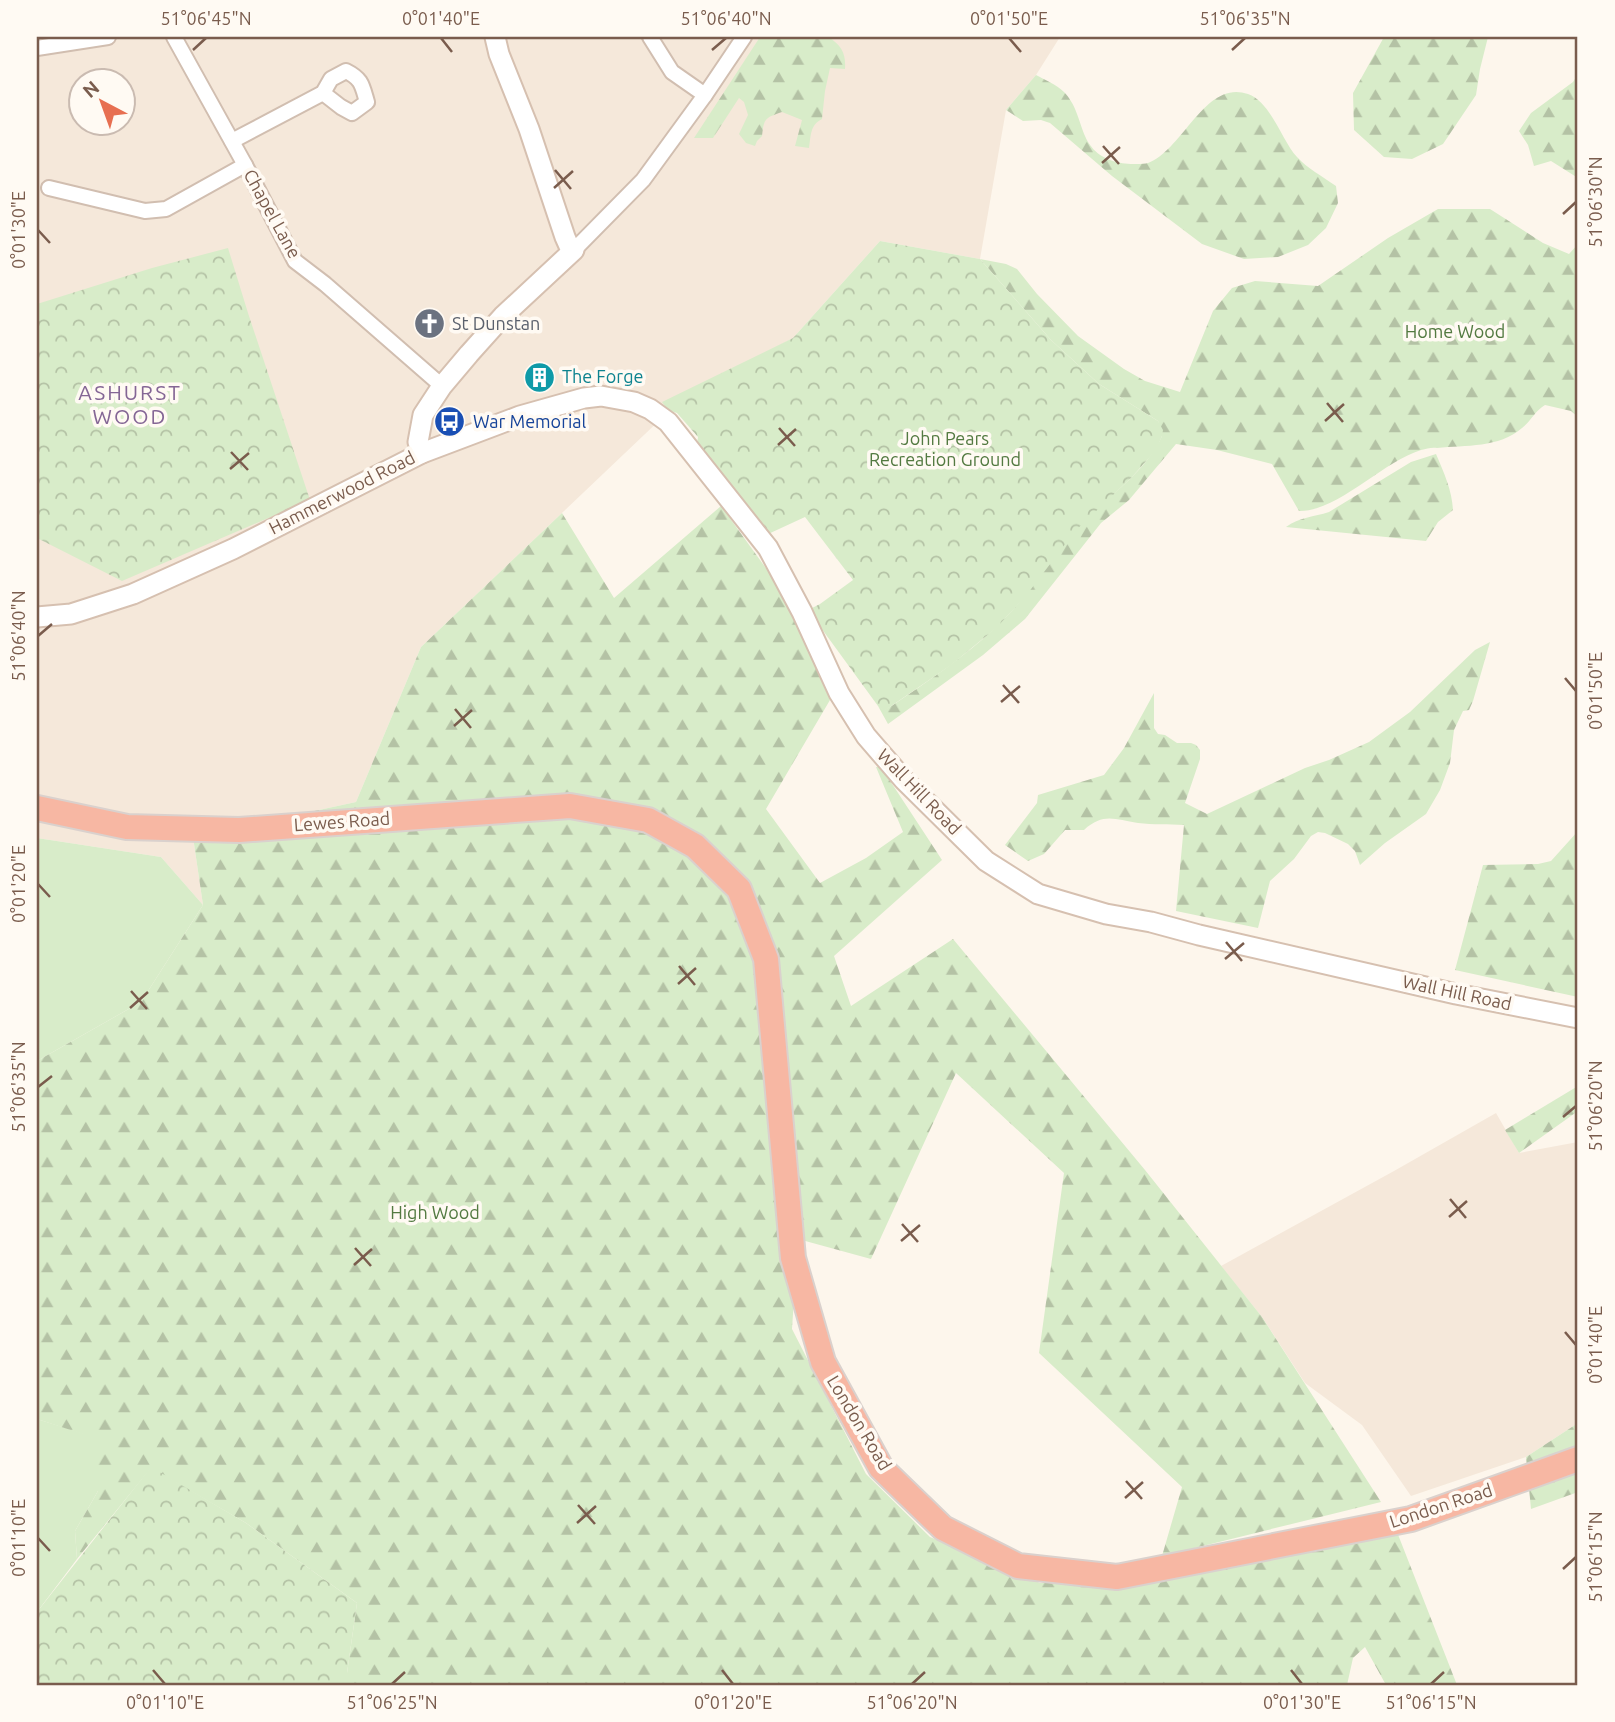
<svg xmlns="http://www.w3.org/2000/svg" width="1615" height="1722" font-family="Ubuntu,sans-serif">
	<defs>
		<pattern id="forest-firs" width="22" height="20" patternUnits="userSpaceOnUse" patternTransform="scale(1.75)"><rect width="22" height="20" fill="#d8ecc9"/><path d="M5 1l3.5 6h-7zM16 11l3.5 6h-7z" fill="#b4c2a5"/></pattern>
		<pattern id="park-crowns" width="20" height="18" patternUnits="userSpaceOnUse" patternTransform="scale(1.75)"><rect width="20" height="18" fill="#d8ecc9"/><path d="M2 6a3 3 0 1 1 6 0M12 15a3 3 0 1 1 6 0" fill="none" stroke="#b4c2a5"/></pattern>
	</defs>
	<rect width="100%" height="100%" fill="#fdf6ec"/>
	<g fill="#f5e8da" fill-rule="evenodd">
		<path d="M37,37H1060L1036,75L1006,110L980,259L880,241L793,338L685,396L421,647L356,802L193,837L203,905L161,857L37,838ZM80,80H122V122H80Z"/>
		<polygon points="1496,1113 1519,1153 1578,1142 1578,1423 1526,1457 1411,1496 1362,1425 1305,1383 1262,1317 1221,1266 1394,1171"/>
	</g>
	<g fill="#d8ecc9">
		<polygon points="37,838 161,857 203,905 141,1002 37,1061"/>
		<polygon points="37,1419 98,1438 98,1491 75,1531 77,1559 37,1612"/>
	</g>
	<g fill="url(#forest-firs)">
		<path d="M760,37H828C842,45 846,54 845,69L830,68L825,91L822,119C810,125 811,135 809,148L795,146L802,120L782,112C765,118 764,118 762,136L757,141L755,146L746,143L739,134L748,115L744,102L739,98L713,138H694Z"/>
		<polygon points="1384,37 1488,37 1480,69 1476,95 1443,144 1412,159 1384,157 1354,130 1353,93"/>
		<polygon points="1578,74 1578,178 1551,161 1534,166 1528,145 1519,131 1531,113 1573,82"/>
		<path d="M1036,75C1045,80 1056,84 1064,92C1087,116 1075,150 1116,162C1123,164 1141,165 1148,163C1184,149 1205,79 1248,94C1271,102 1282,141 1297,157C1308,169 1322,176 1336,186L1338,203L1326,228L1308,245L1278,257L1244,259L1202,244L1112,176L1050,123L1041,120L1023,121L1006,110Z"/>
		<path d="M1438,209H1490L1543,243L1569,254L1578,244V417L1571,411L1545,405C1535,411 1531,421 1522,428C1499,448 1466,445 1437,448C1431,447 1427,449 1421,450C1382,462 1337,512 1299,511L1272,464L1217,450L1176,444L1129,500L1101,523L1025,619L983,655L888,724L878,706L884,710L893,705C928,681 964,657 995,628C1027,599 1048,561 1076,529C1105,498 1144,475 1162,436L1158,421L1099,384L1051,340L980,259L1006,264L1017,269L1037,294L1078,336L1124,369L1145,381L1180,392L1213,311L1232,288L1255,281L1318,286L1388,238Z"/>
		<path d="M1436,454C1444,473 1452,490 1453,510L1438,522L1426,541L1286,527C1299,517 1314,517 1329,512L1411,462Z"/>
		<polygon points="721,506 781,589 830,700 766,809 820,883 866,858 903,832 876,767 881,767 942,860 834,956 851,1006 953,939 1145,1170 1262,1317 1381,1502 1162,1556 1182,1487 1039,1353 1064,1173 956,1073 871,1259 798,1239 792,1329 866,1474 930,1537 1040,1583 1159,1582 1397,1532 1457,1685 1386,1685 1365,1647 1353,1658 1347,1685 347,1685 347,1673 357,1603 246,1523 151,1468 77,1559 75,1531 98,1491 98,1439 37,1419 37,1061 141,1002 203,905 193,837 356,802 421,647 562,513 614,598"/>
		<path d="M1490,642L1473,701L1469,710L1463,711L1454,730L1450,763L1440,790L1426,814L1385,843L1360,865L1355,851L1348,844L1325,833L1318,832L1311,836L1294,859L1270,881L1258,928L1176,911L1184,825C1168,824 1153,825 1138,823C1115,820 1104,812 1084,830H1065L1044,854L1028,861L1005,845L1037,803L1038,795L1104,775L1124,748L1154,693V728L1158,734L1165,735L1177,743H1191L1196,745L1200,750V759L1185,803L1207,814L1305,768L1329,760L1369,742L1410,712L1475,650Z"/>
		<polygon points="1578,831 1578,997 1455,970 1483,865 1538,864 1551,861"/>
		<polygon points="1578,1086 1578,1111 1519,1153 1505,1130"/>
		<polygon points="1578,1423 1578,1492 1531,1509 1526,1457"/>
	</g>
	<g fill="url(#park-crowns)">
		<polygon points="880,241 980,259 1051,340 1099,384 1158,421 1163,430 1162,436 1156,450 1132,477 1076,530 1025,597 996,628 951,665 884,711 878,706 808,610 820,604 853,580 805,517 766,535 696,450 698,437 677,413 668,410 662,402 793,338"/>
		<polygon points="228,248 248,313 310,500 122,581 37,538 37,304 152,268"/>
		<polygon points="151,1467 246,1523 357,1603 347,1673 347,1685 37,1685 37,1612"/>
	</g>
	<g fill="none" stroke-linecap="round" stroke-linejoin="round">
		<defs>
			<g id="street">
				<polyline points="174,37 245,165 295,261 325,284 442,386"/>
				<polyline points="650,37 672,72 705,95"/>
				<polyline points="37,48 108,37"/>
				<path d="M232,141L323,93L331,79L346,71C362,79 362,85 367,102L352,113L341,107L323,93"/>
				<polyline points="49,188 145,211 166,209 245,165"/>
				<polyline points="574,250 643,180 705,95 744,37"/>
			</g>
			<g id="secondary">
				<polyline points="422,453 418,442 423,415 442,386 469,354 503,316 574,250 569,246 565,237 529,129 499,54 495,37"/>
				<polyline points="37,617 71,614 133,594 233,549 422,453 520,416 584,398 601,396 634,402 650,409 668,422 768,548 802,612 839,693 866,736 904,780 986,861 1038,894 1106,914 1151,922 1199,935 1456,994 1578,1018"/>
			</g>
			<polyline id="highway" points="37,808 127,827 239,830 570,806 648,820 695,846 739,889 766,959 793,1258 823,1362 881,1468 943,1528 1018,1566 1117,1577 1411,1519 1578,1459"/>
		</defs>
		<use href="#street" stroke="#d1beb0" stroke-width="18"/>
		<use href="#secondary" stroke="#d6c0b0" stroke-width="23"/>
		<use href="#highway" stroke="#dad1cd" stroke-width="28"/>
		<use href="#street" stroke="#fff" stroke-width="14"/>
		<use href="#secondary" stroke="#fff" stroke-width="19"/>
		<use href="#highway" stroke="#f7b7a3" stroke-width="24"/>
	</g>
	<path fill="none" stroke="#7a5c4d" stroke-width="2.5" d="M441,38L452,52M1009,38L1021,52M193,50L206,38M712,50L726,38M1232,50L1245,38M1103,146L1119,164M1102,163L1120,147M555,170L571,189M554,188L573,171M1563,214L1576,202M38,230L50,243M1327,403L1343,422M1325,421L1344,404M779,428L795,446M778,445L796,429M231,452L248,470M230,469L249,453M38,636L52,624M1565,678L1576,691M1003,685L1019,703M1001,702L1020,686M455,709L471,728M454,726L472,710M38,884L50,897M1226,942L1242,961M1225,959L1244,943M679,966L695,985M678,984L696,968M131,991L147,1009M130,1008L148,992M38,1087L52,1076M1563,1117L1576,1106M1450,1199L1466,1218M1449,1217L1467,1201M902,1224L918,1242M901,1241L920,1225M355,1248L371,1266M354,1265L372,1249M1565,1332L1576,1345M1126,1481L1142,1499M1125,1498L1143,1482M578,1505L595,1524M577,1523L596,1506M38,1538L50,1551M1563,1569L1576,1557M153,1670L165,1684M722,1670L733,1684M1291,1670L1302,1684M392,1684L405,1672M912,1684L925,1672M1431,1684L1444,1672"/>
	<defs>
		<symbol id="church-disc" viewBox="-11 -11 22 22"><circle r="9.5" fill="#6b7280" stroke="#fffaf3"/><path d="M-1.2-6h2.4v3.5h3.3v2.4h-3.3V6h-2.4V-.1h-3.3v-2.4h3.3Z" fill="#fff"/></symbol>
		<symbol id="building-disc" viewBox="-11 -11 22 22"><circle r="9.5" fill="#0f9aa8" stroke="#fffaf3"/><path d="M-4-6H4V6H1V3H-1V6H-4ZM-2.5-4.3h1.7v1.8h-1.7ZM.8-4.3h1.7v1.8H.8ZM-2.5-1h1.7V.8h-1.7ZM.8-1h1.7V.8H.8Z" fill="#fff"/></symbol>
		<symbol id="bus-disc" viewBox="-11 -11 22 22"><circle r="9.5" fill="#1a4fb4" stroke="#fffaf3"/><path d="M-5-6H5V4H4V6H2V4H-2V6H-4V4H-5ZM-3.5-4V0h7V-4ZM-3.5 1.2v1.5H-2V1.2ZM2 1.2v1.5H3.5V1.2Z" fill="#fff"/></symbol>
	</defs>
	<g fill-rule="evenodd">
		<use href="#church-disc" x="412" y="306" width="35" height="35"/>
		<use href="#building-disc" x="522" y="360" width="35" height="35"/>
		<use href="#bus-disc" x="432" y="404" width="35" height="35"/>
	</g>
	<g text-anchor="middle" stroke-width="7" stroke-linejoin="round" paint-order="stroke">
		<g font-size="18" fill="#7a5c4d" stroke="#fffaf3">
			<text transform="translate(272 214) rotate(61)" y="6">Chapel Lane</text>
			<text transform="translate(342 493) rotate(-27)" y="6">Hammerwood Road</text>
			<text transform="translate(919 792) rotate(46)" y="6">Wall Hill Road</text>
			<text transform="translate(342 822) rotate(-4)" y="6">Lewes Road</text>
			<text transform="translate(1457 993) rotate(12)" y="6">Wall Hill Road</text>
			<text transform="translate(859 1423) rotate(59)" y="6">London Road</text>
			<text transform="translate(1441 1506) rotate(-18)" y="6">London Road</text>
		</g>
		<g font-size="18" fill="#5b616d" stroke="#fffaf3" text-anchor="start">
			<text x="452" y="330">St Dunstan</text>
		</g>
		<g font-size="18" fill="#537a41" stroke="#fffaf3">
			<text x="1455" y="338">Home Wood</text>
			<text x="945" y="445">John Pears<tspan x="945" dy="21">Recreation Ground</tspan></text>
			<text x="435" y="1219">High Wood</text>
		</g>
		<g font-size="18" fill="#0d838f" stroke="#fffaf3" text-anchor="start">
			<text x="562" y="383">The Forge</text>
		</g>
		<g font-size="18" fill="#164399" stroke="#fffaf3" text-anchor="start">
			<text x="473" y="428">War Memorial</text>
		</g>
		<g font-size="21" letter-spacing="2" fill="#846695" stroke="#fffaf3">
			<text x="130" y="400">ASHURST<tspan x="130" dy="24">WOOD</tspan></text>
		</g>
	</g>
	<rect width="1615" height="1722" fill="none" stroke="#fffaf3" stroke-width="77"/>
	<g transform="translate(102 102) rotate(319)"><circle r="33" fill="#fffaf3" stroke="#cabbb1" stroke-width="2"/>
	<path d="M0-5L12 26L0 18L-12 26Z" fill="#e76f51"/>
	<text y="-10" font-size="19" font-weight="bold" text-anchor="middle" fill="#7a5c4d">N</text>
	</g>
	<rect x="38" y="38" width="1538" height="1646" fill="none" stroke="#7a5c4d" stroke-width="2.5"/>
	<g font-size="18" text-anchor="middle" fill="#7a5c4d">
		<text x="206" y="25">51°06'45"N</text>
		<text x="441" y="25">0°01'40"E</text>
		<text x="726" y="25">51°06'40"N</text>
		<text x="1009" y="25">0°01'50"E</text>
		<text x="1245" y="25">51°06'35"N</text>
		<text transform="translate(1596 202) rotate(-90)" y="6">51°06'30"N</text>
		<text transform="translate(19 230) rotate(-90)" y="6">0°01'30"E</text>
		<text transform="translate(19 636) rotate(-90)" y="6">51°06'40"N</text>
		<text transform="translate(1596 691) rotate(-90)" y="6">0°01'50"E</text>
		<text transform="translate(19 884) rotate(-90)" y="6">0°01'20"E</text>
		<text transform="translate(19 1087) rotate(-90)" y="6">51°06'35"N</text>
		<text transform="translate(1596 1106) rotate(-90)" y="6">51°06'20"N</text>
		<text transform="translate(1596 1345) rotate(-90)" y="6">0°01'40"E</text>
		<text transform="translate(19 1538) rotate(-90)" y="6">0°01'10"E</text>
		<text transform="translate(1596 1557) rotate(-90)" y="6">51°06'15"N</text>
		<text x="165" y="1709">0°01'10"E</text>
		<text x="392" y="1709">51°06'25"N</text>
		<text x="733" y="1709">0°01'20"E</text>
		<text x="912" y="1709">51°06'20"N</text>
		<text x="1302" y="1709">0°01'30"E</text>
		<text x="1431" y="1709">51°06'15"N</text>
	</g>
</svg>
